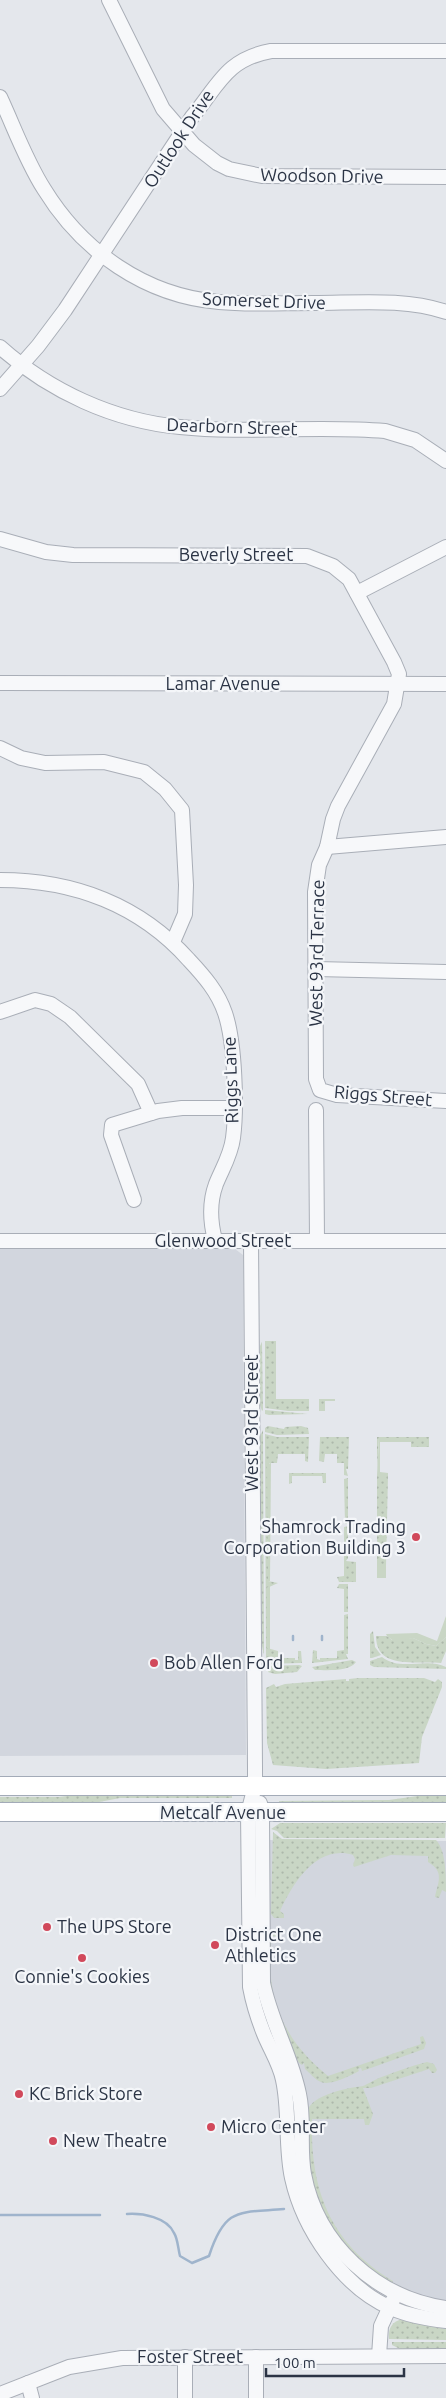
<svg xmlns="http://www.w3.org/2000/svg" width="446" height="2398" font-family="Ubuntu,sans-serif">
	<defs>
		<pattern id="grass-dots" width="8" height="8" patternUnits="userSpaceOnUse" patternTransform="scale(1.25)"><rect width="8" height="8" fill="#c9d6c5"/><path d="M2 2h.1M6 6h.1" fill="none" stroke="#adb8ab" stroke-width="1.8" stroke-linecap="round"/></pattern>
	</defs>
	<rect width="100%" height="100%" fill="#e4e7ec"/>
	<g fill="#d2d6de">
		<polygon points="0,1249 235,1249 243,1255 246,1755 0,1756"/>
		<polygon points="267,1840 446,1841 446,2304 404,2293 353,2257 312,2188 304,2087 297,2059 287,2040 268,1982"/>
	</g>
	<g fill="url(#grass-dots)">
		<polygon points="265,1341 276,1341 276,1399 309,1399 309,1411 288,1411 265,1408"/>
		<polygon points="262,1342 263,1410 262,1411 260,1405 260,1346"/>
		<polygon points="319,1399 335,1399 335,1401 325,1401 325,1411 319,1411"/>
		<polygon points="265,1410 308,1414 269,1415 265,1414"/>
		<polygon points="268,1426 284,1429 285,1427 301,1426 308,1428 309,1434 277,1435 265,1432 265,1428"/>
		<polygon points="263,1430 263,1432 264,1655 262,1646 260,1436"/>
		<polygon points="265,1434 277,1437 309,1437 308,1462 305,1461 305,1454 278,1454 277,1463 269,1463 268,1581 278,1583 267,1588 267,1648 278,1651 278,1658 295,1658 295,1660 298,1660 298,1651 301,1651 302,1663 299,1663 266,1664"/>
		<polygon points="320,1437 349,1437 348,1469 346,1469 348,1476 344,1475 344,1463 337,1463 337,1454 325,1454 324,1462 319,1461"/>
		<polygon points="377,1437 429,1437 429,1447 411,1447 411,1439 379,1438 377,1469"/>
		<polygon points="289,1473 326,1473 326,1483 323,1483 322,1476 292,1476 292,1483 289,1484"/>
		<polygon points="377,1475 388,1475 386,1566 377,1566"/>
		<polygon points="348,1478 348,1524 345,1524 344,1479"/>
		<polygon points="348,1526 348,1558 346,1561 356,1562 356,1582 339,1582 337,1577 344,1576 344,1527"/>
		<polygon points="339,1584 348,1584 348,1612 344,1612 344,1589 337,1588"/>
		<polygon points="348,1614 348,1654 346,1654 348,1659 312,1663 313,1650 317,1651 317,1659 320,1660 320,1658 337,1658 337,1651 344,1650 344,1615"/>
		<polygon points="373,1631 375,1647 381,1655 372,1658 370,1658 370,1634"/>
		<path d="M376,1636H387L392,1640L413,1638L426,1644L436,1646L446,1637V1651L441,1663C418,1660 376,1671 376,1636Z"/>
		<path d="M382,1657C401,1672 426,1657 446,1667V1669L374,1667L370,1665V1661Z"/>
		<path d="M352,1660L356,1662C349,1672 327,1670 315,1670L312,1667Z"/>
		<polygon points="266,1666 299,1665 302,1666 297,1672 275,1674 268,1672"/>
		<polygon points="358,1678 424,1678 435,1682 438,1679 442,1682 442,1687 422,1737 419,1763 326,1769 273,1765 267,1743 266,1688 274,1684 276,1687 285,1684 346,1679 346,1681 349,1681 349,1679"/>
		<polygon points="446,1792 446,1807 289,1805 279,1803 279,1801 389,1800"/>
		<polygon points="220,1793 232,1796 232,1798 120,1798 89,1804 0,1807 0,1797 59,1797 83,1794"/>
		<polygon points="280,1823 446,1823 445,1838 284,1838 277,1831 271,1829"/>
		<path d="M273,1832L282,1839L436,1840C446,1850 446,1876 446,1892L442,1890L439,1898L435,1897C438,1882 445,1872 428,1862V1856L391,1855L354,1867L353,1865L355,1859L353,1855C317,1844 293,1883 280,1911L284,1914V1918H274L271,1914Z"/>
		<path d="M279,1931L282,1934L280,1937L272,1936C264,1995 282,2039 328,2076L421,2044L420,2037L423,2036L426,2043L424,2049L368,2069L362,2071L361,2068L358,2069L359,2071C350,2076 330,2086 321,2082C315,2080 310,2073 305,2069L304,2063L302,2065L299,2063C293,2052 288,2042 283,2031C274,2012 258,1947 273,1932Z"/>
		<path d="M427,2062L434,2064L437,2070L435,2073H432L429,2069L371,2088H363L373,2114L369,2125H365L364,2119H312C310,2190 330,2243 393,2281L392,2284L353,2257L322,2213L308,2168L307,2111C313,2094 348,2088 363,2086C366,2085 374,2080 379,2078C395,2072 411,2066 427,2062Z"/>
		<path d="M403,2319L446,2329V2340L389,2339C388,2328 392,2321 403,2319Z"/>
		<polygon points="392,2342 446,2342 446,2349 400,2349 392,2345"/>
	</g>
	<g fill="#c9d6c5">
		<polygon points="379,1438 411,1438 411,1442 380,1442 380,1472 388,1473 388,1475 377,1475"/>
		<polygon points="271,1463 270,1581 268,1581 267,1464"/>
		<rect x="377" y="1566" width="9" height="12"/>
		<polygon points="270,1585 270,1650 267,1648 267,1588"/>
		<polygon points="446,1616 446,1637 436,1646 426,1644 413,1638 395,1642 387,1636 386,1634 417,1633 437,1641"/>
	</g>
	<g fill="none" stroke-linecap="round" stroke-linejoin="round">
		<g stroke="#9fb4cc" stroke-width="2.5">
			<polyline points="293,1527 293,1530"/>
			<polyline points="322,1530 322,1527"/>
			<polyline points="293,1636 293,1640"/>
			<polyline points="322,1636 322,1640"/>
			<path d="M127,2214C142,2213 167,2217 174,2233C178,2239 178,2249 180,2256L192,2263L209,2256C225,2207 238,2213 284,2209"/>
			<polyline points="0,2215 100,2215"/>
		</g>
		<defs>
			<g id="minor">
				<polyline points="109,0 163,109 194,145 217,163 229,169 262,176 446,177"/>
				<path d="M0,97C14,127 26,161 44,189C82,251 145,296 219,302C250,305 282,303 314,303C357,303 405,298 446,312"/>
				<path d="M0,347C49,391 114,421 180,427C248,434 317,425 385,431L415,440L446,461"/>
				<path d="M0,389L38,346L65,310L192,117C218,86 226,59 271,51H446"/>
				<polyline points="0,539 46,552 73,555 307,556 333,566 349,579 394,662 399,674 394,704 338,806 333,819 327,847 319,865 315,892 316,1079 320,1090 337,1095 446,1101"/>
				<polyline points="357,593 446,547"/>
				<polyline points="0,683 446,684"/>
				<polyline points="0,748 21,758 45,763 104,762 144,772 165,789 182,810 186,885 185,914 173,942"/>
				<polyline points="327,847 446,837"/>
				<path d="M0,880C74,880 140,905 189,960C204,976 218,992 225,1013C235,1042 237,1108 233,1138C231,1155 222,1169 216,1184C209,1203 210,1221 215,1240"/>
				<polyline points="316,969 446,972"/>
				<polyline points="0,1012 35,1000 51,1004 70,1017 138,1084 151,1113"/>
				<polyline points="316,1110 317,1241"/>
				<polyline points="134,1200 111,1135 112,1125 158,1111 182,1108 233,1108"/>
				<polyline points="0,1241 446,1241"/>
				<path d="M251,1241L255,1767V1786L248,1813L250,1987C253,2003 258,2019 264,2034C270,2049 280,2064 283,2080C290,2112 285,2146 292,2178C303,2228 342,2287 391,2308C407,2315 428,2319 446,2321"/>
				<path d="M260,1803L262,1813L263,1983C271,2022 291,2055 299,2094C305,2121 299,2148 304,2174C317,2244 376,2298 446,2308"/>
				<polyline points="379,2356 381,2326 393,2300"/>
				<polyline points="185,2357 185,2398"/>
				<polyline points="256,2357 256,2398"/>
				<polyline points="28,2383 32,2398"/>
				<polyline points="0,2394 69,2367 122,2358 446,2356"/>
			</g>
			<g id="major">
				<polyline points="0,1786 446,1786"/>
				<polyline points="0,1812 446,1812"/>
			</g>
		</defs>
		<use href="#minor" stroke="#a9aeb7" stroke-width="16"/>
		<use href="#major" stroke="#a3abb8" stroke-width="20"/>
		<use href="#minor" stroke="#f7f8fa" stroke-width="14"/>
		<use href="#major" stroke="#fff" stroke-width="18"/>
	</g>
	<g fill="#d1495b" stroke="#f4f6f9" stroke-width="2">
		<circle cx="416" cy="1537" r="5"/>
		<circle cx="154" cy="1663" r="5"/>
		<circle cx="47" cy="1927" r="5"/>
		<circle cx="215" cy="1945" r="5"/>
		<circle cx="82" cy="1958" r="5"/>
		<circle cx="19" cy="2094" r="5"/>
		<circle cx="211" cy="2127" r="5"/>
		<circle cx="53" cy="2141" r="5"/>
	</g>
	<g text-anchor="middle" stroke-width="4.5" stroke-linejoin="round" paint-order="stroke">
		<g font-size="18" fill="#2b3445" stroke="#f4f6f9">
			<text transform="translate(179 139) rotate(-57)" y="6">Outlook Drive</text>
			<text transform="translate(322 176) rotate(1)" y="6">Woodson Drive</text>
			<text transform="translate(264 301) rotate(2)" y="6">Somerset Drive</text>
			<text transform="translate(232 427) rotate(2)" y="6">Dearborn Street</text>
			<text x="236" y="561">Beverly Street</text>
			<text x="223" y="690">Lamar Avenue</text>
			<text transform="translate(317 953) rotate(-89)" y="6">West 93rd Terrace</text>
			<text transform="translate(231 1080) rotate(-92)" y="6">Riggs Lane</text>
			<text transform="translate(383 1096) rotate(5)" y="6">Riggs Street</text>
			<text x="223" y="1247">Glenwood Street</text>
			<text transform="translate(252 1423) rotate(-90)" y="6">West 93rd Street</text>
			<text x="223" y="1819">Metcalf Avenue</text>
			<text x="190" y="2363">Foster Street</text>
		</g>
		<g font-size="18" fill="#2b3445" stroke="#f4f6f9" text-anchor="start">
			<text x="406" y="1533" text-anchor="end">Shamrock Trading<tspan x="406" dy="21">Corporation Building 3</tspan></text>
			<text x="164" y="1669">Bob Allen Ford</text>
			<text x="57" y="1933">The UPS Store</text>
			<text x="225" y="1941">District One<tspan x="225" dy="21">Athletics</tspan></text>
			<text x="82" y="1983" text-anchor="middle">Connie's Cookies</text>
			<text x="29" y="2100">KC Brick Store</text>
			<text x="221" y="2133">Micro Center</text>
			<text x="63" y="2147">New Theatre</text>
		</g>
	</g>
	<path d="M266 2368v8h138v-8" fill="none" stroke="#2b3445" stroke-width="2.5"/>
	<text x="274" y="2368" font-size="15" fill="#2b3445" stroke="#f4f6f9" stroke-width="4" paint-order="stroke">100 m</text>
</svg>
